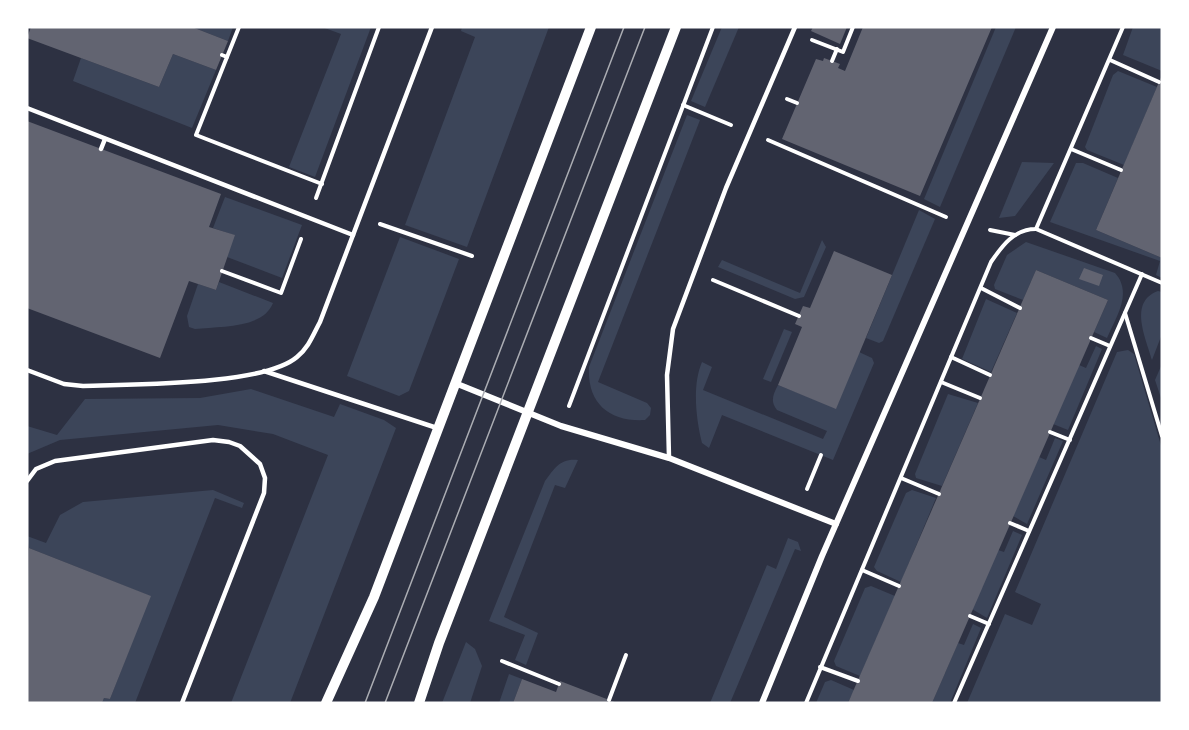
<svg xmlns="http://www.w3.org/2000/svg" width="1189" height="730" font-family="'Work Sans',sans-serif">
	<rect width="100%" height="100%" fill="#2d3142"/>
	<g fill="#3c4559">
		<polygon points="192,27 233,27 228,41"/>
		<polygon points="322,27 371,27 315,177 289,167 341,34"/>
		<polygon points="462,27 549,27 467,247 405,225 475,37 461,31"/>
		<polygon points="722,27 739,27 705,107 691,101"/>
		<polygon points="996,27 1016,27 940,207 924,199"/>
		<polygon points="1133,27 1162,27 1162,71 1123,55"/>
		<polygon points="173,54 216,70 192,128 73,81 81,58 159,87"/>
		<polygon points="1118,71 1157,87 1124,165 1087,150 1085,147 1113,75"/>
		<path d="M687,115L700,120L598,382L647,403L651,408L650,415L645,420C609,422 587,403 589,367Z"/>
		<polygon points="1022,162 1054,163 1015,216 999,218"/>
		<polygon points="1076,163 1083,163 1118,178 1096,230 1162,258 1162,278 1156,275 1160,261 1050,222"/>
		<polygon points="225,197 302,225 282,278 227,257 234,235 213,228"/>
		<polygon points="919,210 935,219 883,341 879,343 866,338"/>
		<polygon points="400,237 459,259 409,391 399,396 347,376"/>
		<polygon points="822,240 826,247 804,297 795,299 718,267 722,260 800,293"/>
		<path d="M1026,242L1115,273C1133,293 1116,317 1107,338L1094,332L1108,300L1036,270L1023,300L995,289L994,285L1007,255Z"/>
		<path d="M219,282L273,303C263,329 219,326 195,329L189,327L187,316L198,284L216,290Z"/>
		<path d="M1158,291L1162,292V334L1152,360C1146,338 1128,302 1158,291Z"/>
		<polygon points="986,299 1017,313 991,372 962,359"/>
		<polygon points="784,329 792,332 771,382 763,379"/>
		<polygon points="1096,346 1102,349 1068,430 1053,424 1079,365 1086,368"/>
		<polygon points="1128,350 1134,354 1162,449 1162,703 967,703 1005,614 1032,625 1041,604 1015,592 1117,352"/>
		<path d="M859,352L872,358L874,363L833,460L722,415L709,448L702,443C696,419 692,385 702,362L712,367L703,390L823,439L827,431L777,410C770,401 773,395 778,385L836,408Z"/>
		<polygon points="1162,364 1162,401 1155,380"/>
		<polygon points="251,389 334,417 340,404 384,420 396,428 290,703 231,703 328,455 273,434 218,425 60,440 27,454 27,426 57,435 85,399 200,398"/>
		<polygon points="948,394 978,403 942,486 916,478 915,474"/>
		<polygon points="1055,438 1063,441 1027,524 1013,516 1039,457 1046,460"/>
		<path d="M578,460L565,488L555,485L504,617L538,633L526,665L515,660L525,635L489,621L545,481C554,469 560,458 578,460Z"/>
		<polygon points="213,490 244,503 242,508 215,498 135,703 102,703 104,698 110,699 150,596 29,548 27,536 46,543 60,515 83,502"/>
		<polygon points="912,490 936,498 901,582 877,571 874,567 906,493"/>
		<polygon points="1013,531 1022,535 987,618 972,609 998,550 1004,552"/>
		<polygon points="788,538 798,542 801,551 795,549 730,703 710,703 767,565 776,569"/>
		<polygon points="871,586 895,596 860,676 836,666 834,661 865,588"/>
		<polygon points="973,624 981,628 950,703 932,703 958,643 964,645"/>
		<polygon points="466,642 475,649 482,666 470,703 442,703"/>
		<polygon points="509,674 522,679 513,703 499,703"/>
		<polygon points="831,680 854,690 848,703 816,703 825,682"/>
	</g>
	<g fill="#626471">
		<polygon points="31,27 192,27 228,41 216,70 173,54 159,87 27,38"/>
		<polygon points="813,27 847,27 840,44 811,31"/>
		<polygon points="863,27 992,27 920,196 782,139 816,59 823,61 824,58 840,64 838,68 845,71"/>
		<polygon points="1162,75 1162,258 1096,230"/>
		<polygon points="27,121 221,194 209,227 235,235 216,290 189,281 160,358 27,308"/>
		<polygon points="834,251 892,275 836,409 778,385 802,327 795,324 803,306 810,308"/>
		<polygon points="1084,268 1103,275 1099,286 1079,279"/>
		<polygon points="1036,270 1108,300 932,703 848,703"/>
		<polygon points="29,548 151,596 110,699 104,698 102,703 27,703"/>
		<polygon points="522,679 556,692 560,681 617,703 513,703"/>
	</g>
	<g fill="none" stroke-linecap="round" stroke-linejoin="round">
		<g stroke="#fff" stroke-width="4">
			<polyline points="812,40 843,52 853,27"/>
			<polyline points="222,55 227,57 196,135 322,184"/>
			<polyline points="227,57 239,27"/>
			<polyline points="1110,60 1159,82"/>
			<polyline points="832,61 837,49"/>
			<polyline points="787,99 797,103"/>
			<polyline points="683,105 731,125"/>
			<polyline points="768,140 946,217"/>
			<polyline points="1071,149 1121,170"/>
			<polyline points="316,198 379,27"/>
			<polyline points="380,224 472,256"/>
			<polyline points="1036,229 1162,283"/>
			<polyline points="990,230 1015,235"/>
			<polyline points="222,271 281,293 301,239"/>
			<polyline points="713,280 799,316"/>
			<polyline points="981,288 1020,308"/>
			<polyline points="1125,313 1162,436"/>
			<polyline points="1091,338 1110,346"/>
			<polyline points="951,357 990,375"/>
			<polyline points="941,382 980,398"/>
			<polyline points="569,406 713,27"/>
			<polyline points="1050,432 1070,440"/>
			<polyline points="901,478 939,494"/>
			<polyline points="807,489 821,455"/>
			<polyline points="1010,523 1029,531"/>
			<polyline points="862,570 899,586"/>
			<polyline points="970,616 989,624"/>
			<polyline points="502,661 559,684"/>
			<polyline points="820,667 858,681"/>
			<polyline points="609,700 626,655"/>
			<path d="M806,703L991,262C1002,246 1014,229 1036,229L1123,27"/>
			<polyline points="954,703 1142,274"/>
		</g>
		<g stroke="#fff" stroke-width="4.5">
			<polyline points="27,108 353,235"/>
			<polyline points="101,149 105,139"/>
			<path d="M27,370L64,384L83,386C130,384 263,386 297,357C309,347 313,335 320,322L432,27"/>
			<polyline points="264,371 437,428"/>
			<polyline points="669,458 667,375 673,329 726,188 795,27"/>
			<polyline points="27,481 36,469 55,461 213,440 229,442 240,446 260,464 265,478 264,493 182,703"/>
		</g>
		<g stroke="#fff" stroke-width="6">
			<polyline points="455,383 561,426 669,458 836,524"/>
			<polyline points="762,703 822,556 1053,27"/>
		</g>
		<g stroke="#fff" stroke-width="10">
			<polyline points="326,703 374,597 591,27"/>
			<polyline points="419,703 439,643 676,27"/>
		</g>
		<g stroke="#abadb3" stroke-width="1.5">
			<polyline points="365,703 624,27"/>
			<polyline points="385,703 645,27"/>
		</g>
	</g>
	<rect width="1189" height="730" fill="none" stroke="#ffffff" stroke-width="57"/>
</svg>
